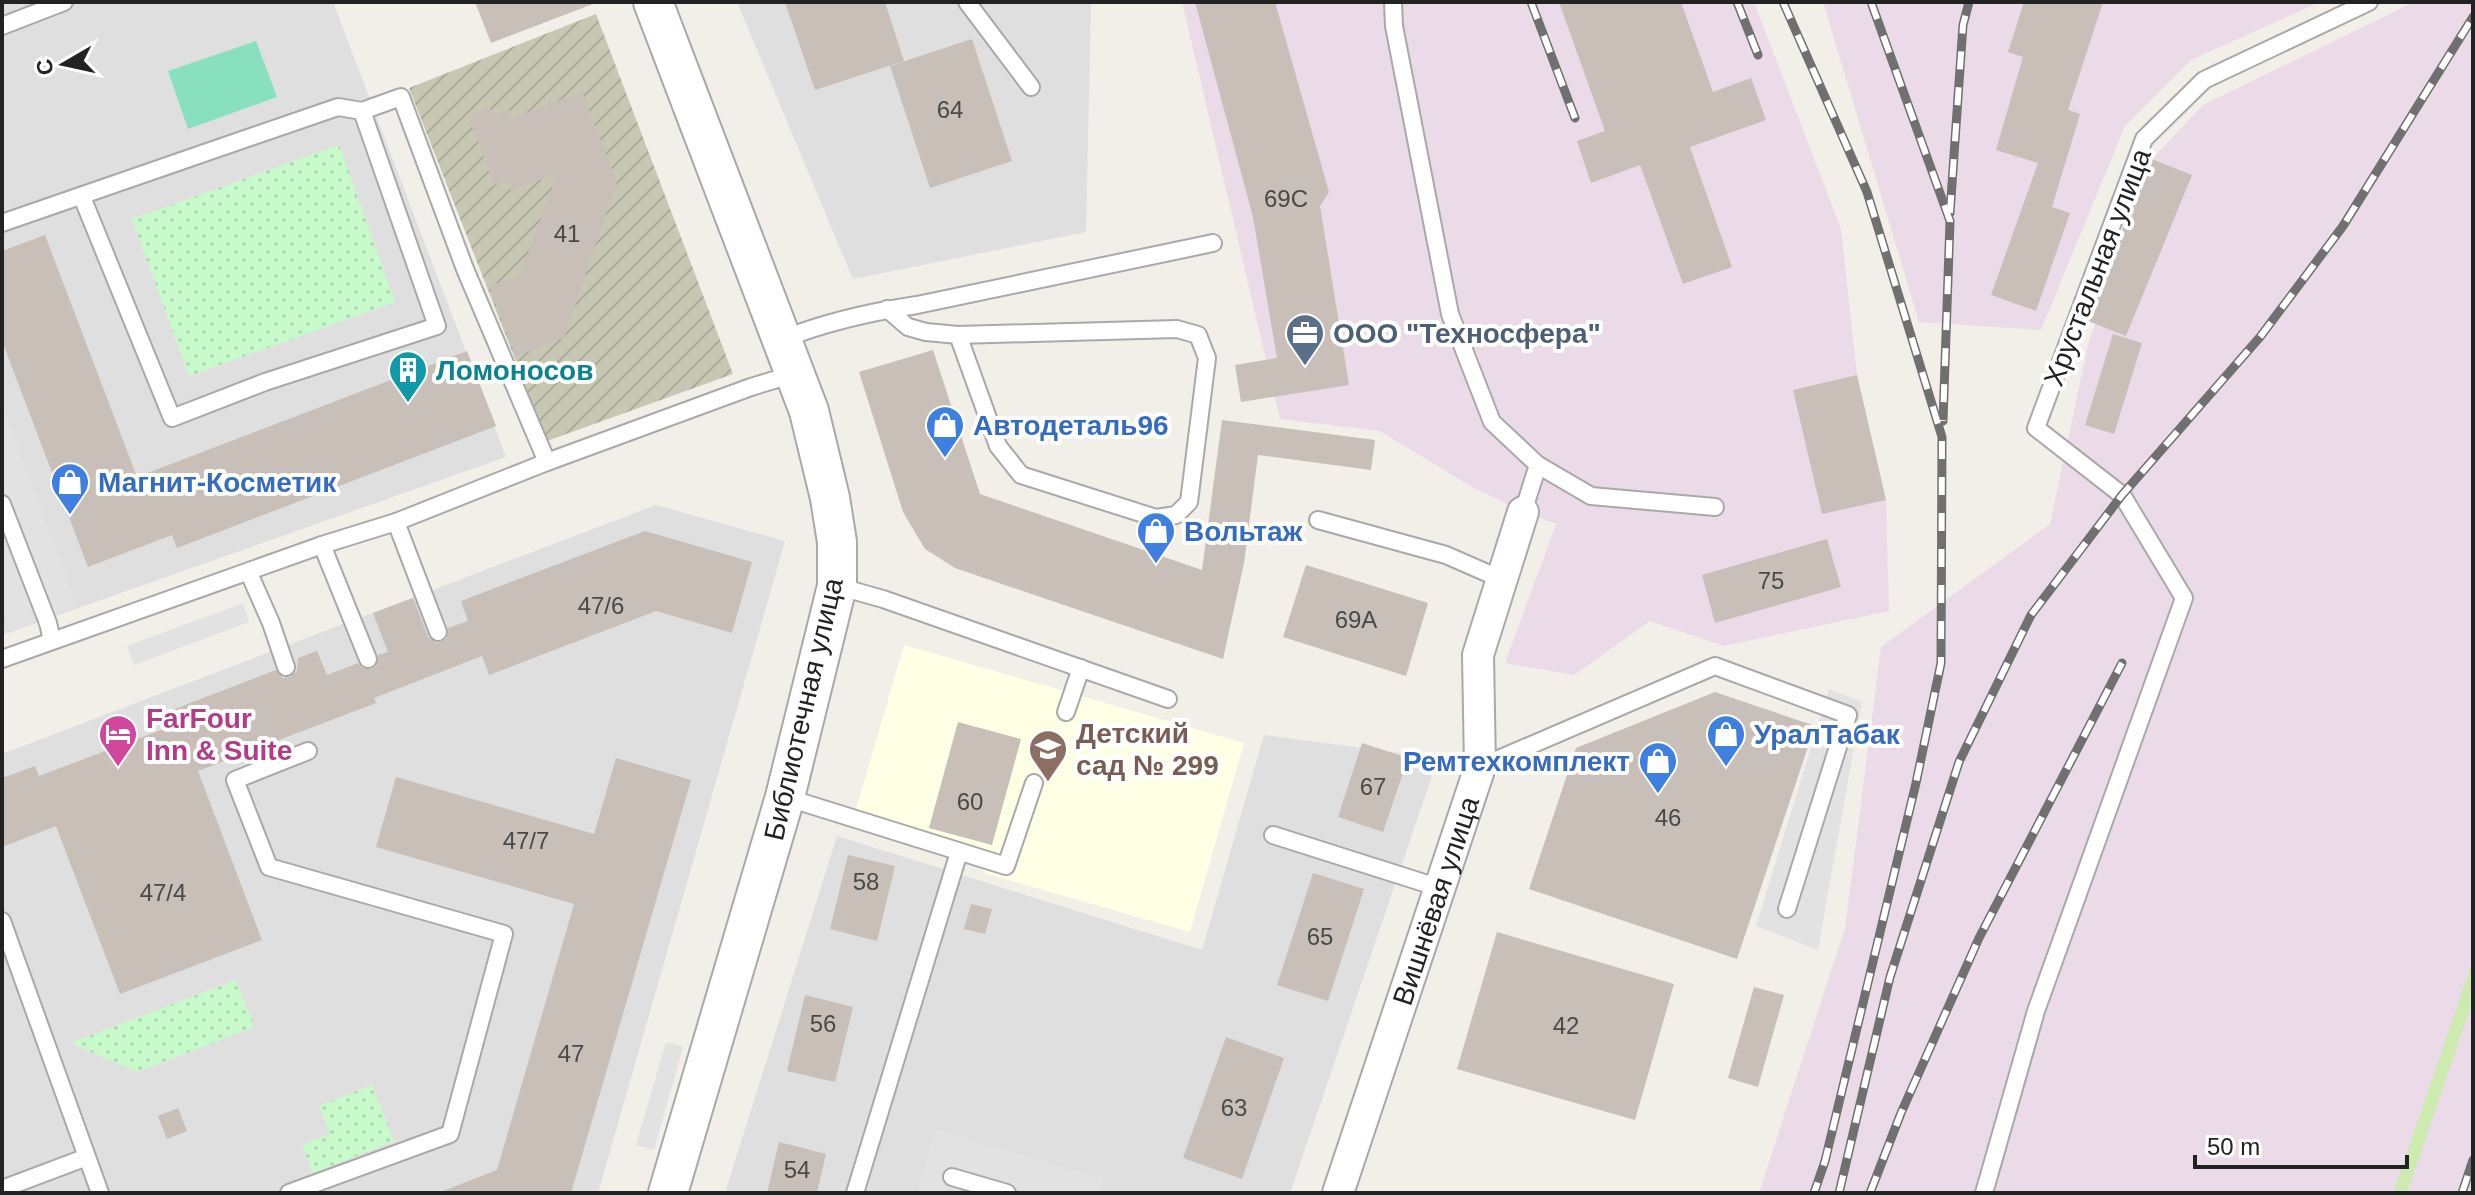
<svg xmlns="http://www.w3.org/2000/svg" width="2475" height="1195" font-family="Arial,sans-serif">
	<defs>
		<pattern id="construction-furrows" width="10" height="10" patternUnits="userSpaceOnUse" patternTransform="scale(2)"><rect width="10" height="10" fill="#c7c7b4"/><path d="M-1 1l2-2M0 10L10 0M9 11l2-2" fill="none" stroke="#abab9a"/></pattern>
		<pattern id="park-dots" width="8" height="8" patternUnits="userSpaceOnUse" patternTransform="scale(2)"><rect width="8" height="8" fill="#c8facc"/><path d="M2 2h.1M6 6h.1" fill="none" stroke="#acd6af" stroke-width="1.8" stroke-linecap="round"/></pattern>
	</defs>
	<rect width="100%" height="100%" fill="#f2efe9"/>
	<g fill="#e0dfdf">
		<polygon points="2,2 333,2 506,457 2,635"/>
		<polygon points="737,2 1091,2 1086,232 853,279"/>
		<polygon points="656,505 785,541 598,1193 2,1193 2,754"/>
		<polygon points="1264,735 1438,758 1290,1193 725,1193 837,836 1202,950"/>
	</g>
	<g fill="#ebdbe8">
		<polygon points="1182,2 1754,2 1841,229 1857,375 1886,500 1889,611 1724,646 1650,621 1574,675 1505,663 1556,524 1523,512 1472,487 1380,431 1280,419"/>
		<polygon points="1823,2 2320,2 2191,60 2125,126 2041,330 1919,322"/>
		<polygon points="2414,2 2473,2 2473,1193 1759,1193 1845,928 1881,647 2050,524 2089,341 2150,161 2203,105"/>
	</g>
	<polygon fill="#ffffe5" points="904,645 1244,743 1190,932 984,873 990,852 855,813"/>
	<polygon fill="url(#construction-furrows)" points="596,14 733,374 547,441 409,88"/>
	<polygon fill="#cdebb0" points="2473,960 2473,1000 2407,1193 2393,1193"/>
	<g fill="url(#park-dots)">
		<polygon points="339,145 395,302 189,376 132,219"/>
		<polygon points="236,980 254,1027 137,1072 71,1043"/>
		<polygon points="372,1085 394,1141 313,1173 302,1145 330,1134 319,1106"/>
	</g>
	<polygon fill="#88e0be" points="256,41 277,97 188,129 168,71"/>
	<g fill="#e2e2e2">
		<polygon points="2,405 77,605 10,631 2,608"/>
		<polygon points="243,603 249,622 134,665 127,646"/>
		<polygon points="1829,689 1862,702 1818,950 1756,926"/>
		<polygon points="666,1042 683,1047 654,1150 636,1145"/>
		<polygon points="935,1129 1103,1179 1099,1193 916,1193"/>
	</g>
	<g fill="#c7bfb8">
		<polygon points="475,2 593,2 593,4 491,43"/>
		<polygon points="785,2 885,2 904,61 815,90"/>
		<polygon points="1195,2 1275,2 1329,192 1320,206 1349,385 1241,402 1235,365 1277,358 1253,217"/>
		<polygon points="1559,2 1681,2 1713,92 1751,78 1766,120 1690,147 1732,267 1683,284 1640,165 1591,183 1577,141 1605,131"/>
		<polygon points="2024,2 2103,2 2068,110 2080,114 2052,207 2070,213 2036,311 1991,295 2038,163 1996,150 2023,57 2008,52"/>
		<polygon points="972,39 1012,161 930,188 890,66"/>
		<polygon points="582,92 617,182 564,338 516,356 489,286 520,275 557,174 511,190 507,180 494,185 468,115 490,107 493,116 509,109 512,118"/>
		<polygon points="2149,158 2192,175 2126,336 2088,321"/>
		<polygon points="45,235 137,477 467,351 496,426 177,548 172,535 88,567 2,341 2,251"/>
		<polygon points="2113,334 2142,343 2114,434 2085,425"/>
		<polygon points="933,350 980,494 1202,570 1222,420 1375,440 1371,470 1258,455 1244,563 1223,659 955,568 925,549 903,512 859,372"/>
		<polygon points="1857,375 1886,500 1822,514 1793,390"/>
		<polygon points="645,531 752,562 732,633 656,611 489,675 482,656 374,698 376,703 198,771 262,940 120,994 56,826 2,847 2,778 35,766 39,776 177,724 172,710 276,670 283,678 290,677 297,670 298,658 317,651 327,675 358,663 362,668 371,669 377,665 378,655 388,652 373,613 413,598 428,637 436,643 441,642 447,638 448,628 468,621 461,601"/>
		<polygon points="1827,539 1841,587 1715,623 1702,575"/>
		<polygon points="1306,565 1428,603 1406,676 1283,637"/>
		<polygon points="1715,692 1815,726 1737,959 1529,889 1576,748"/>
		<polygon points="958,722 1021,739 992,845 929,828"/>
		<polygon points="1362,743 1408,758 1383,832 1338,817"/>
		<polygon points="616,758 691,780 571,1193 443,1193 443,1191 497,1170 574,904 376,847 396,777 594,834"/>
		<polygon points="848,855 895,866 877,941 830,929"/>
		<polygon points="1313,873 1364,889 1328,1001 1277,985"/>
		<polygon points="971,904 992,909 985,934 964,929"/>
		<polygon points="1497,932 1674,984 1635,1120 1457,1069"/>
		<polygon points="1754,987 1784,995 1758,1087 1728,1078"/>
		<polygon points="805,995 853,1007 835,1082 787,1071"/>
		<polygon points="1226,1037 1284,1058 1242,1179 1183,1158"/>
		<polygon points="178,1108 187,1131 167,1139 158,1116"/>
		<polygon points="779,1142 826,1154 817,1193 767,1193"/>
	</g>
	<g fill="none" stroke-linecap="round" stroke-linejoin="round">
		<defs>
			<g id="service">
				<polyline points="967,2 1031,87"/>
				<polyline points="1393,2 1394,26 1450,314 1492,422 1538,465 1591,496 1715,507"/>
				<polyline points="2,26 64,2"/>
				<polyline points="362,111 401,97 465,269 547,462"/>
				<path d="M2,223C115,185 226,145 338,107L362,111L437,326L265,382L172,418L82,197"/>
				<polyline points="887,309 908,327 926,332 958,335 1177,329 1198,335 1207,358 1189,502 1176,515 1156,518 1021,475 998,446 958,335"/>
				<path d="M781,340C825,322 870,312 917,305L1213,243"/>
				<polyline points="2,504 48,623 52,640"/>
				<polyline points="1523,512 1538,465"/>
				<polyline points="1318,520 1446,555 1503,580"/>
				<polyline points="396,522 438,632"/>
				<polyline points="322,545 368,659"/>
				<polyline points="249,573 271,623 286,667"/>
				<polyline points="837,586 883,599 1168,699"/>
				<polyline points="2,659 322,545 396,522 547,462 751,387 794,374"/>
				<polyline points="1066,712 1081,668"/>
				<polyline points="1480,767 1715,666 1848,715 1787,909"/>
				<polyline points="785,797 1006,866 1034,783"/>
				<polyline points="1273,835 1440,888"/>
				<polyline points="2,921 100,1193"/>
				<polyline points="952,1177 1007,1193"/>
				<polyline points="2,1189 87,1157"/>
				<polyline points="289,1193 450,1134 504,934 269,867 235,780 308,751"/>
				<polyline points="855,1193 959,852"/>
				<polyline points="1984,1193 2036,1011 2184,598 2122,495 2036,428 2144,139 2204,80 2369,2"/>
			</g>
			<g id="minor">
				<path id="s1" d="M1338,1193L1480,767L1478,655L1523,512"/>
			</g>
			<polyline id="tertiary" points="653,2 809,411 830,498 837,542 837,586 785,797 668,1193"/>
		</defs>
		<use href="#service" stroke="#a9a9a9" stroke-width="20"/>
		<use href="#minor" stroke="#a9a9a9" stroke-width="34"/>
		<use href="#tertiary" stroke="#a9a9a9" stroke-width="42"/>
		<use href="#service" stroke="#fff" stroke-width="16"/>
		<use href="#minor" stroke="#fff" stroke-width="30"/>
		<use href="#tertiary" stroke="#fff" stroke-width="38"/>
		<defs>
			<g id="rail">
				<polyline points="1531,2 1575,118"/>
				<polyline points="1737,2 1758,55"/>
				<polyline points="1783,2 1867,192 1942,437 1941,663 1916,783 1825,1161 1814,1193"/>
				<polyline points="1871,2 1950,221 1943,421"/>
				<polyline points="1950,213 1963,25 1969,2"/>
				<polyline points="1839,1193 1890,977 1959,762 2031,615 2122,495 2260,337 2343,226 2473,17"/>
				<polyline points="1870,1193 1901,1113 1979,938 2122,663"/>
				<polyline points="2462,1193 2473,1160"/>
			</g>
		</defs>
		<use href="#rail" stroke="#707070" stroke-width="9"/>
		<use href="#rail" stroke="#fff" stroke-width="6" stroke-dasharray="18" stroke-linecap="butt"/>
	</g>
	<defs>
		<symbol id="office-pin" viewBox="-11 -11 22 30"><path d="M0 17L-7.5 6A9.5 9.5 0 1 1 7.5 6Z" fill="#5c6f8a" stroke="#fff"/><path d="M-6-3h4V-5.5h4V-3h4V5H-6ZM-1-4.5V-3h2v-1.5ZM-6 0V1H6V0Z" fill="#fff"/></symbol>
		<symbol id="building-pin" viewBox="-11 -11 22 30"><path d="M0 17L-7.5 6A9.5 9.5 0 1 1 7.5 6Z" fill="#0f9aa8" stroke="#fff"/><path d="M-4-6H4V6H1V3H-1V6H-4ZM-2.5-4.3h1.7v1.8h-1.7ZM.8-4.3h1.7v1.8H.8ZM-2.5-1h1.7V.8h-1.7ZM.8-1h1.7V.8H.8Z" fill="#fff"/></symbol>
		<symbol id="shop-pin" viewBox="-11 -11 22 30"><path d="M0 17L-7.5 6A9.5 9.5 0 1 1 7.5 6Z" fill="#3f7fe0" stroke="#fff"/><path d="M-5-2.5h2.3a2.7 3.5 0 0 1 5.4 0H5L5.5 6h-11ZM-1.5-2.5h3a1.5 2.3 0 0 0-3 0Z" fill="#fff"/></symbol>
		<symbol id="hotel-pin" viewBox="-11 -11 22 30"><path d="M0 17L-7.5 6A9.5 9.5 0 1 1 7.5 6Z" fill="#d1479c" stroke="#fff"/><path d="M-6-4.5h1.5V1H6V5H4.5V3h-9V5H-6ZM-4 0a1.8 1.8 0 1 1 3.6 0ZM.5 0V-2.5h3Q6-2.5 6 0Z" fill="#fff"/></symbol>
		<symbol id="school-pin" viewBox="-11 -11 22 30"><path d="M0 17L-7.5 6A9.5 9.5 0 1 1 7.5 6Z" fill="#8d6e63" stroke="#fff"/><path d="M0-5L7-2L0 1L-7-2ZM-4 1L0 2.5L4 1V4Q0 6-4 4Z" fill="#fff"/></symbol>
	</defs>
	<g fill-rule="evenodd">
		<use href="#office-pin" x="1283" y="311" width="44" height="60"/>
		<use href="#building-pin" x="386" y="348" width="44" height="60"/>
		<use href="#shop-pin" x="923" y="403" width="44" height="60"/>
		<use href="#shop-pin" x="48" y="460" width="44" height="60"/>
		<use href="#shop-pin" x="1134" y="509" width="44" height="60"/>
		<use href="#hotel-pin" x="96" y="712" width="44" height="60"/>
		<use href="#shop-pin" x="1704" y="712" width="44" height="60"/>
		<use href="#school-pin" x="1026" y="727" width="44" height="60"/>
		<use href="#shop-pin" x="1636" y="739" width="44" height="60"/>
	</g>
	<g text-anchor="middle" stroke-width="8" stroke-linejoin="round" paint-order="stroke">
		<g font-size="24" fill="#4b4948">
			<text x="950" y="118">64</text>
			<text x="1286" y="207">69С</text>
			<text x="567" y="242">41</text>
			<text x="1771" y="589">75</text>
			<text x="601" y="614">47/6</text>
			<text x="1356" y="628">69А</text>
			<text x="1373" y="795">67</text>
			<text x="970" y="810">60</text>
			<text x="1668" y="826">46</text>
			<text x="526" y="849">47/7</text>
			<text x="866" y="890">58</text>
			<text x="163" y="901">47/4</text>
			<text x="1320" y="945">65</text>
			<text x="823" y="1032">56</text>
			<text x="1566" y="1034">42</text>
			<text x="571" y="1062">47</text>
			<text x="1234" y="1116">63</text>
			<text x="797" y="1178">54</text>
		</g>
		<g font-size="28" fill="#222" stroke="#fff">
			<text transform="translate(2097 267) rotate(-69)" y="10">Хрустальная улица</text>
			<text transform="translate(803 709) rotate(-77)" y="10">Библиотечная улица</text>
			<text dy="10" stroke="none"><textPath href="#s1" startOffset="308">Вишнёвая улица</textPath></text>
		</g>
		<g font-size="28" font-weight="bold" fill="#4e5e75" stroke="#fff" text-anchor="start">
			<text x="1333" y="343">ООО "Техносфера"</text>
		</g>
		<g font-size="28" font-weight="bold" fill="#0d838f" stroke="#fff" text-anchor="start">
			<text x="436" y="380">Ломоносов</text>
		</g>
		<g font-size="28" font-weight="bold" fill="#366cbe" stroke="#fff" text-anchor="start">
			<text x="973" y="435">Автодеталь96</text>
			<text x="98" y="492">Магнит-Косметик</text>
			<text x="1184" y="541">Вольтаж</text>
			<text x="1754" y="744">УралТабак</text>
			<text x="1630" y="771" text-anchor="end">Ремтехкомплект</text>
		</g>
		<g font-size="28" font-weight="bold" fill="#b23c85" stroke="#fff" text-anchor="start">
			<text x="146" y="728">FarFour<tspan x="146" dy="32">Inn &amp; Suite</tspan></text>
		</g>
		<g font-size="28" font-weight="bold" fill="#785e54" stroke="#fff" text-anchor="start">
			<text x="1076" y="743">Детский<tspan x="1076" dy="32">сад № 299</tspan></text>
		</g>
	</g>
	<rect width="2475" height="1195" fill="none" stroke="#222222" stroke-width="8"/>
	<g transform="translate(64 64) rotate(261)" stroke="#ffffff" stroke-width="6" paint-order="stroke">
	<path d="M0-6L14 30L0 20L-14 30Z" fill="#222222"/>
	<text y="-12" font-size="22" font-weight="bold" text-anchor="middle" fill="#222222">С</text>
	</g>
	<path d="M2195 1155v12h212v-12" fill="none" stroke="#222222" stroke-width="4"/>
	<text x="2207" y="1155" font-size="24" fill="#222222" stroke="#ffffff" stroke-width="6" paint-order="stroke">50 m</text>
</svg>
